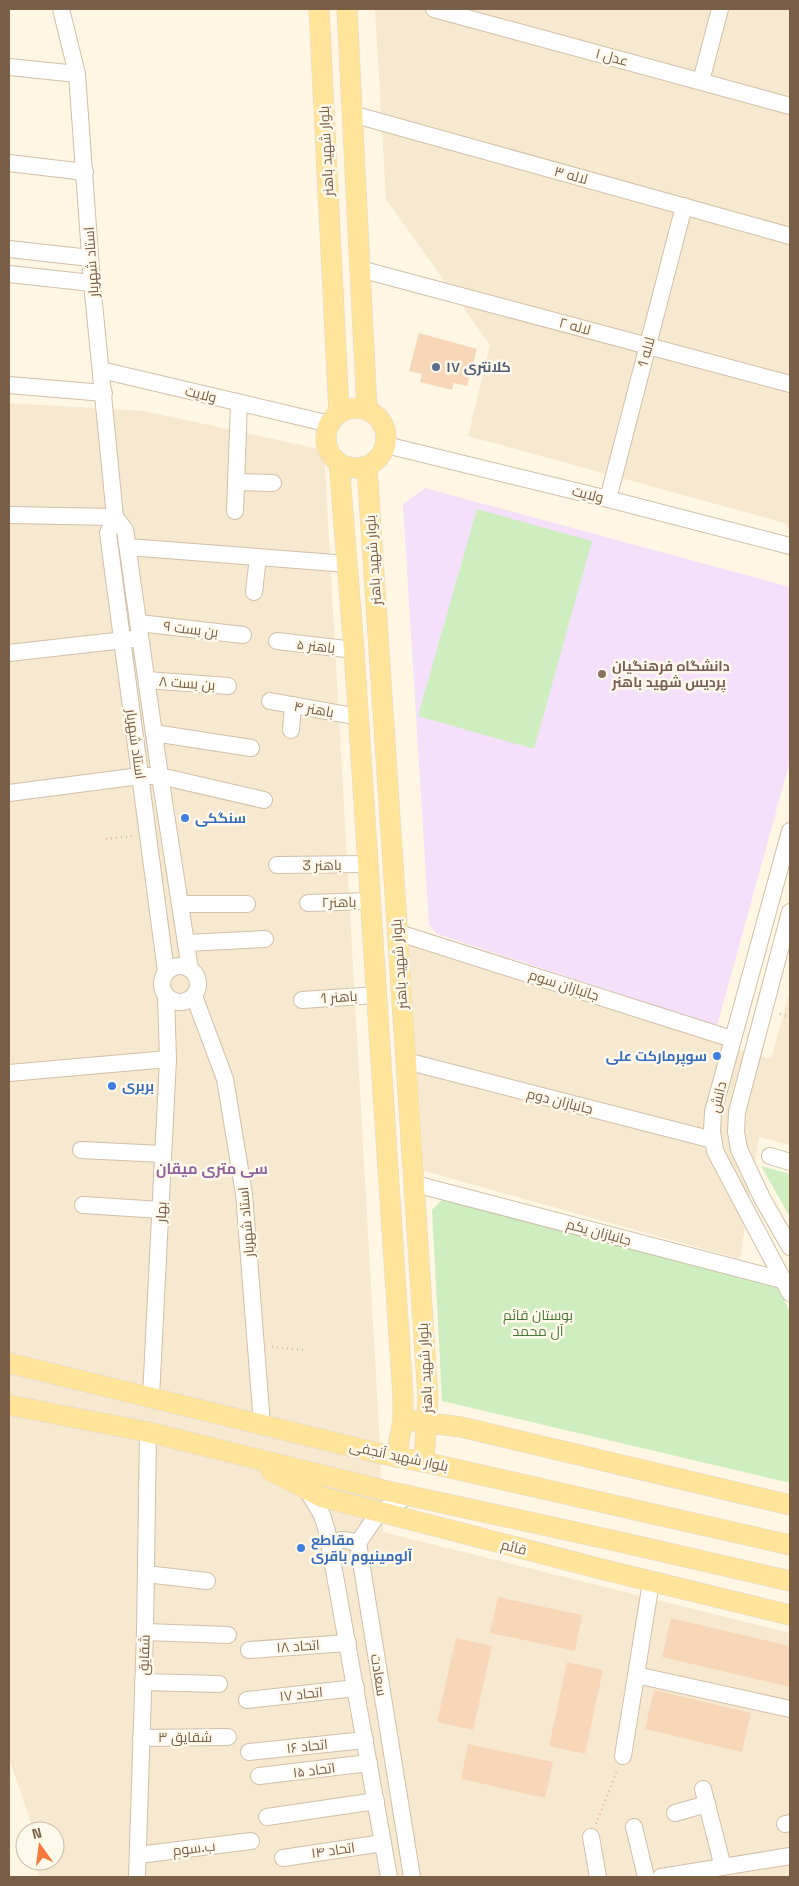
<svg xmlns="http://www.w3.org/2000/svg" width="799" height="1886" font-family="'Space Grotesk',Cairo,sans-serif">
	<rect width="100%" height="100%" fill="#fff7e3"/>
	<g fill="#f7e9d0">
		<polygon points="375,9 790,9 790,531 785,523 468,436 490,345 386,199"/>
		<polygon points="9,403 144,411 324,450 379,1429 383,1532 790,1633 790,1877 39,1877 37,1861 55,1861 55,1831 34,1831 9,1759"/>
		<polygon points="409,944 771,1059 790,991 790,1145 759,1137 740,1259 424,1171"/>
	</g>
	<polygon fill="#f4e0fb" points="425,488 790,587 790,761 717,1026 437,934 429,925 403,504"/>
	<g fill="#ceeec0">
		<polygon points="477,509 592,541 534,749 418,716"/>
		<polygon points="761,1166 790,1174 790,1217"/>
		<polygon points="445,1197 777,1287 790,1311 790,1483 442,1401 432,1210"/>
	</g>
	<g fill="#f7d7b8">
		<polygon points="419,333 477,349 467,386 454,383 452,390 420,382 422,374 409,371"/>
		<polygon points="498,1597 582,1615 575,1651 490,1633"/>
		<polygon points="671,1618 790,1646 790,1687 662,1657"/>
		<polygon points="456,1638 492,1646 473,1730 437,1722"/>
		<polygon points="567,1662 603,1670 585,1754 549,1746"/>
		<polygon points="654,1690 751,1713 742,1752 645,1729"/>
		<polygon points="468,1744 553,1762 545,1798 461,1779"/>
	</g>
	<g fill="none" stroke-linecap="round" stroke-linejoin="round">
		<defs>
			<g id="minor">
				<polyline points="61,9 77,74 92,283 115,517 108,533 166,972"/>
				<polyline points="434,9 790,106"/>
				<polyline points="9,67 77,74"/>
				<polyline points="701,81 720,9"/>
				<polyline points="352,114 790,236"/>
				<polyline points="9,163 85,172"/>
				<polyline points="9,249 90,258"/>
				<polyline points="360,269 790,384"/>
				<polyline points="9,274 92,283"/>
				<polyline points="101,370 330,424"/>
				<polyline points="9,385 104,393"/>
				<polyline points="386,445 608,499 790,546"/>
				<polyline points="236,482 273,483"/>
				<polyline points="608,499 684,206"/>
				<polyline points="235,511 239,403"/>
				<polyline points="9,515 115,517"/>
				<polyline points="115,517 125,530 160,776 190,969"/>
				<polyline points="128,547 348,564"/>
				<polyline points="254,592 258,557"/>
				<polyline points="139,623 243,635"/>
				<polyline points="277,641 354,650"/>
				<polyline points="9,653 133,639"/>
				<polyline points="147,680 228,686"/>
				<polyline points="270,701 359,717"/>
				<polyline points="291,730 293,705"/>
				<polyline points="154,733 251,748"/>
				<polyline points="9,793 140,776 160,776 264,800"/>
				<polyline points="790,831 713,1112 712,1131 715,1151 790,1293"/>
				<polyline points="277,865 368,864"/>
				<polyline points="308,903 370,901"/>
				<polyline points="180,904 247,904"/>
				<polyline points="790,912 737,1112 736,1132 739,1149 762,1198 790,1247"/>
				<polyline points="396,932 732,1039"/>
				<polyline points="186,943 265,939"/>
				<circle cx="180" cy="984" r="18"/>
				<polyline points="194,996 225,1079 244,1194 262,1424"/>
				<polyline points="302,1000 377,995"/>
				<polyline points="406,1061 713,1140"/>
				<polyline points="9,1073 168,1059"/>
				<polyline points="81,1150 163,1154"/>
				<polyline points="770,1156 790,1162"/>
				<polyline points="415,1184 782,1280"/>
				<polyline points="83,1205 161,1210"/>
				<polyline points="151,1397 168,1059 166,996"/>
				<polyline points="307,1490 322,1515 327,1531 389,1877"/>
				<polyline points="409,1496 379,1512 358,1543 412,1877"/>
				<path d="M330,1546C339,1537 347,1540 358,1543"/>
				<polyline points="146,1574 207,1581"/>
				<polyline points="145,1632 228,1635"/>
				<polyline points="249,1650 348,1643"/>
				<polyline points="636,1675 790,1709"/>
				<polyline points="143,1682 219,1684"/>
				<polyline points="247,1700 356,1688"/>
				<polyline points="141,1738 228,1737"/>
				<polyline points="249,1752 365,1740"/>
				<polyline points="623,1756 651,1582"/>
				<polyline points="259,1776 369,1763"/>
				<polyline points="703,1789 723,1867"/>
				<polyline points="675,1813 707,1804"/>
				<polyline points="267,1817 376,1801"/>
				<polyline points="785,1824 790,1823"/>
				<polyline points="634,1827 646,1877"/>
				<polyline points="591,1837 598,1877"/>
				<polyline points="138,1855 251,1841"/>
				<polyline points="283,1858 383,1843"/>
				<polyline points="137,1877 145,1632 148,1432"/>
				<polyline points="661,1877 790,1856"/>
			</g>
			<g id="major">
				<polyline points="319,9 339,413"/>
				<polyline points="347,9 367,410"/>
				<circle cx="356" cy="438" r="30"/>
				<polyline points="339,463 354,650 403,1397 403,1420 396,1457"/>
				<polyline points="367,467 428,1398 424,1462"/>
				<polyline points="9,1363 382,1454 433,1464 790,1545"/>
				<polyline points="9,1405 148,1432 383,1490 616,1541 790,1581"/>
				<polyline points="414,1421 461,1427 790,1505"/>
				<polyline points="271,1471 322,1497 609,1571 790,1615"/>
			</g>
		</defs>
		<use href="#minor" stroke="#d1bfa8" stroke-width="18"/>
		<use href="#major" stroke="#dfd8d3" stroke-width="21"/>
		<g stroke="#dcbb9a" stroke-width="2.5" stroke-dasharray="1 4" stroke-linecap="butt">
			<polyline points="106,839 134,836"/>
			<polyline points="780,1014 790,1017"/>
			<polyline points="272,1347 304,1350"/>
			<polyline points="596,1824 617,1771"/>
		</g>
		<use href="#minor" stroke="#fff" stroke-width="16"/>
		<use href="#major" stroke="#ffe49a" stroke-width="20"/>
	</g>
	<circle fill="#5c6f8a" stroke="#fff9ec" stroke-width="2" cx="436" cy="367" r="5"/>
	<circle fill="#8d6e63" stroke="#fff9ec" stroke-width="2" cx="602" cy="674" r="5"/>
	<g fill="#3f7fe0" stroke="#fff9ec" stroke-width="2">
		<circle cx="185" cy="818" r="5"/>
		<circle cx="717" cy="1056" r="5"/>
		<circle cx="112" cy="1086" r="5"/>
		<circle cx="301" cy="1548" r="5"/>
	</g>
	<g text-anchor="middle" stroke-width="5" stroke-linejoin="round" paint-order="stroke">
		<g font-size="14" fill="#7a5e46" stroke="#fff9ec">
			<text transform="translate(612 57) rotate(15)" y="5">عدل ۱</text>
			<text transform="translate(326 151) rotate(-93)" y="5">بلوار شهید باهنر</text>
			<text transform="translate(571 175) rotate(15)" y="5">لاله ۳</text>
			<text transform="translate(91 262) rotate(-94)" y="5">استاد شهریار</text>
			<text transform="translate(575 326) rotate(15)" y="5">لاله ۲</text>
			<text transform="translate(646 352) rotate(-75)" y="5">لاله 1</text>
			<text transform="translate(201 394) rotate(14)" y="5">ولایت</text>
			<text transform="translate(588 494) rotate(14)" y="5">ولایت</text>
			<text transform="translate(373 560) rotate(-94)" y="5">بلوار شهید باهنر</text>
			<text transform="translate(191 629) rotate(7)" y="5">بن بست ۹</text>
			<text transform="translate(316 646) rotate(6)" y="5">باهنر ۵</text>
			<text transform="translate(187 683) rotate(4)" y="5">بن بست ۸</text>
			<text transform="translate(314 709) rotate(10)" y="5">باهنر ۴</text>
			<text transform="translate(136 744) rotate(82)" y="5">استاد شهریار</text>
			<text transform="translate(322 865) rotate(-1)" y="5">باهنر 3</text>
			<text transform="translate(339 902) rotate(-1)" y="5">باهنر۲</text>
			<text transform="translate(399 964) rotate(-94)" y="5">بلوار شهید باهنر</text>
			<text transform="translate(564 985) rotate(18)" y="5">جانبازان سوم</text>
			<text transform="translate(339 997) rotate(-4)" y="5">باهنر 1</text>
			<text transform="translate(718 1097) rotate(-77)" y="5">دانش</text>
			<text transform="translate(560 1101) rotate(14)" y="5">جانبازان دوم</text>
			<text transform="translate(161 1212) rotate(-87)" y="5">بهار</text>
			<text transform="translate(246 1222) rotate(-95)" y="5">استاد شهریار</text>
			<text transform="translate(599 1232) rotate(15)" y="5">جانبازان یکم</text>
			<text transform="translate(425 1368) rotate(-93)" y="5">بلوار شهید باهنر</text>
			<text transform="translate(399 1456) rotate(12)" y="5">بلوار شهید آنجفی</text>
			<text transform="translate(514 1547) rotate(14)" y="5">قائم</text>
			<text transform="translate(298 1646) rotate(-4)" y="5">اتحاد ۱۸</text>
			<text transform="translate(144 1655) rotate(-88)" y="5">شقایق</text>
			<text transform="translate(379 1675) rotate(81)" y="5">سعادت</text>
			<text transform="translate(301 1694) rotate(-6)" y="5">اتحاد ۱۷</text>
			<text x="185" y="1742">شقایق ۳</text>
			<text transform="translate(307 1746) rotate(-6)" y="5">اتحاد ۱۶</text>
			<text transform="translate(314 1770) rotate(-7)" y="5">اتحاد ۱۵</text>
			<text transform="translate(194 1848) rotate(-7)" y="5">ب.سوم</text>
			<text transform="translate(333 1850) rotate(-8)" y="5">اتحاد ۱۴</text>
		</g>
		<g font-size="14" font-weight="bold" fill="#4e5e75" stroke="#fff9ec" text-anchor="start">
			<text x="446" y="372">کلانتری ۱۷</text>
		</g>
		<g font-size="14" font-weight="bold" fill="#785e54" stroke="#fff9ec" text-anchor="start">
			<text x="612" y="671">دانشگاه فرهنگیان<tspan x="612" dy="16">پردیس شهید باهنر</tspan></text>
		</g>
		<g font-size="14" font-weight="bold" fill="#366cbe" stroke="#fff9ec" text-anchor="start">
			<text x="195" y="823">سنگکی</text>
			<text x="707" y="1061" text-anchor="end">سوپرمارکت علی</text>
			<text x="122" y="1091">بربری</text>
			<text x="311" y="1545">مقاطع<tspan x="311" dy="16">آلومینیوم باقری</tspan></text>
		</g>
		<g font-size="14" fill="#477a3a" stroke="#fff9ec">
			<text x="538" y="1320">بوستان قائم<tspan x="538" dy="16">آل محمد</tspan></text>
		</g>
		<g font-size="15" font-weight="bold" fill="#90619e" stroke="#fff9ec">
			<text x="212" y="1174">سی متری میقان</text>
		</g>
	</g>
	<rect width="799" height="1886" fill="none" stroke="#7a5e46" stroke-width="20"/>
	<g transform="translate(40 1846) rotate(346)"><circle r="24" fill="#fff9ec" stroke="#cabbaa"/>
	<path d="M0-4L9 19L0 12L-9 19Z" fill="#f6783b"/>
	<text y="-8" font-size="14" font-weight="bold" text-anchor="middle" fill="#7a5e46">N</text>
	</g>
</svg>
